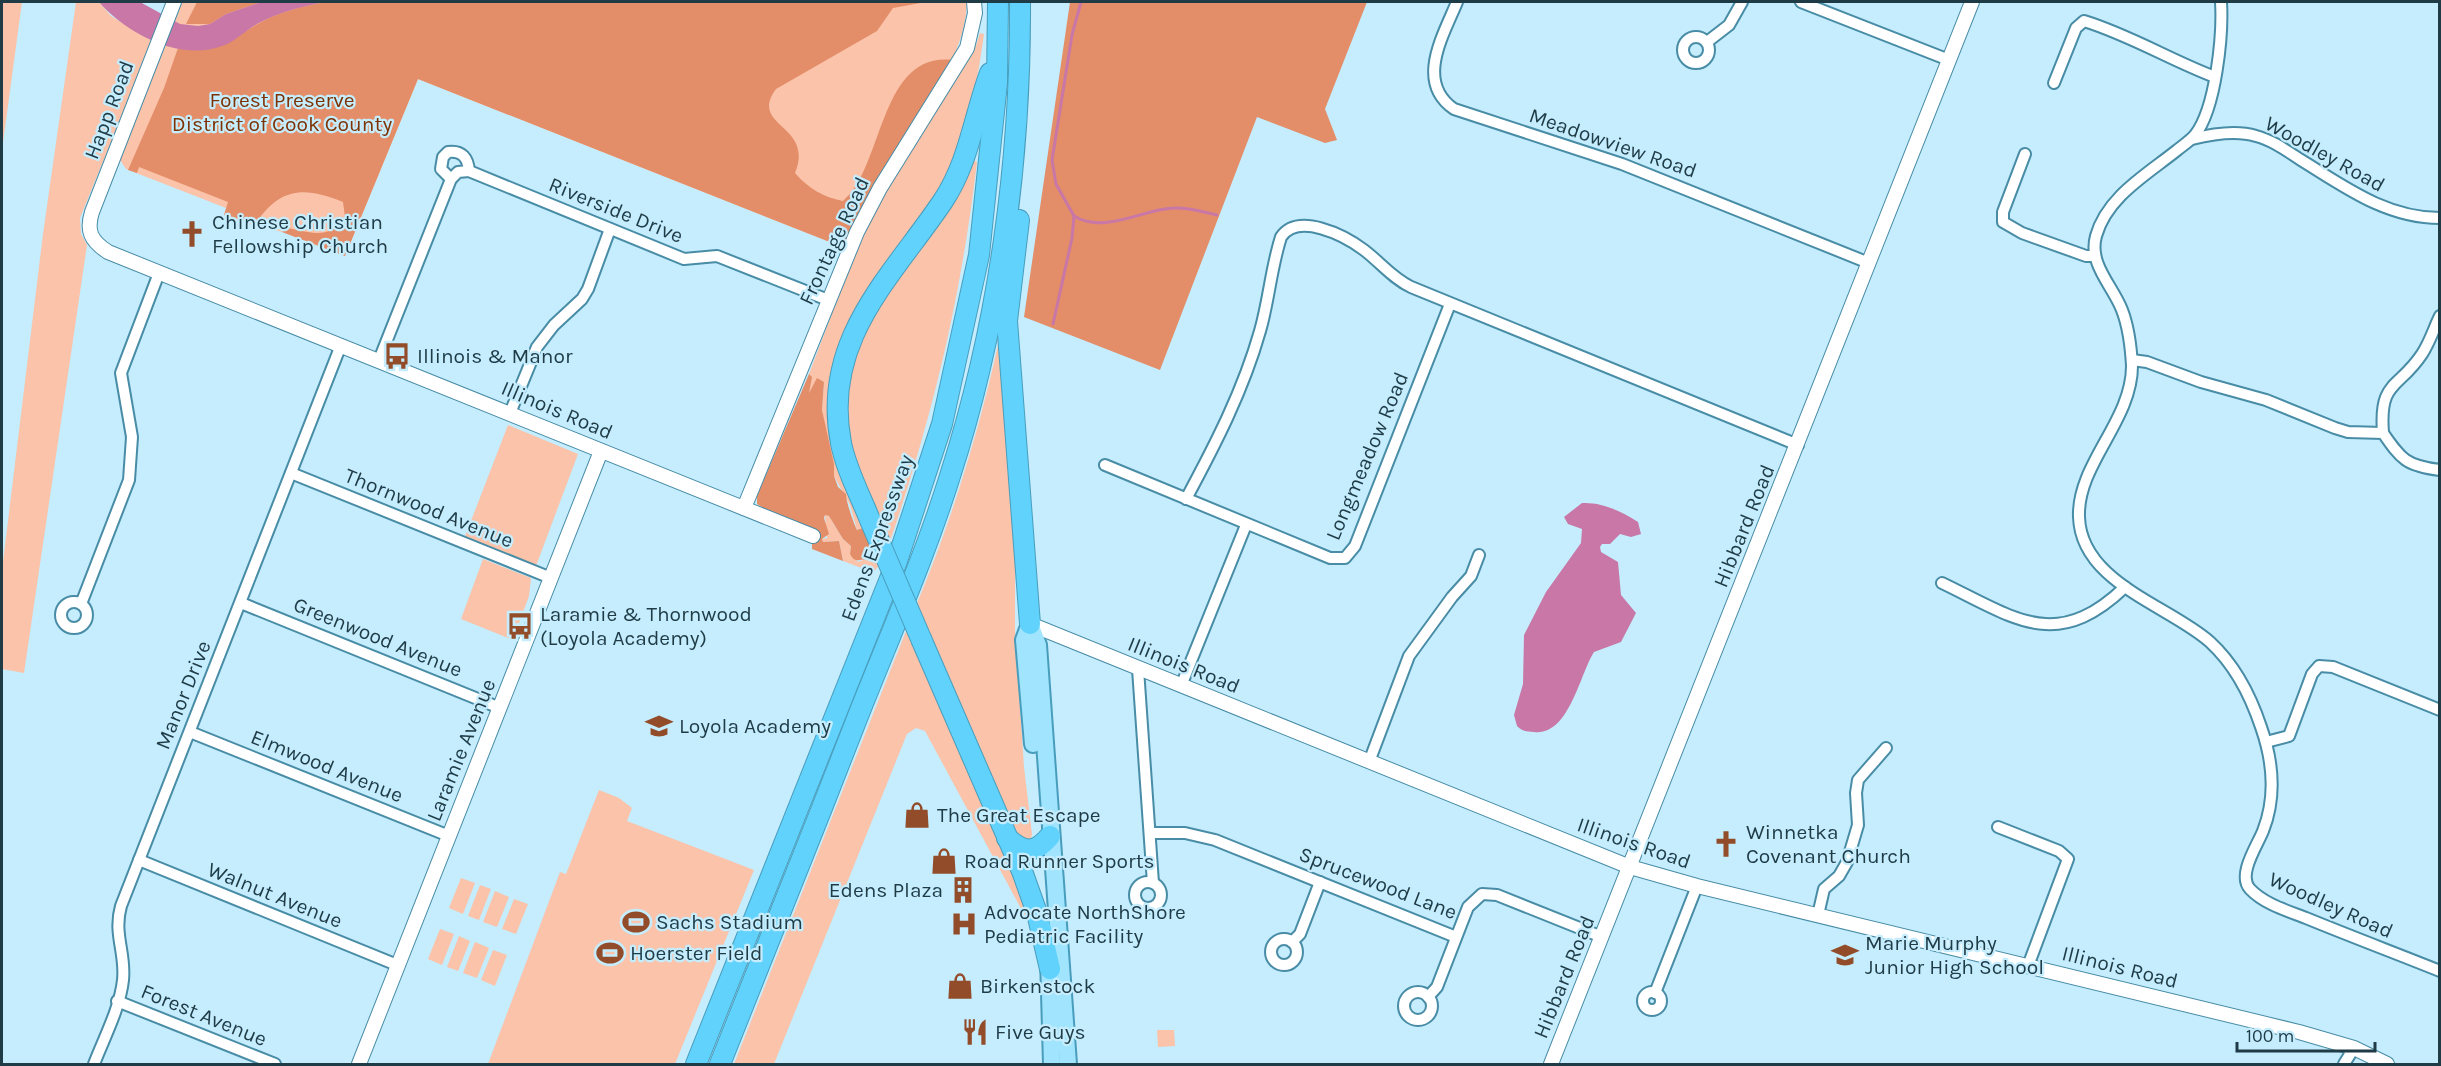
<svg xmlns="http://www.w3.org/2000/svg" width="2441" height="1066" font-family="Karla,sans-serif">
	<rect width="100%" height="100%" fill="#c5edfe"/>
	<g fill="#fac3aa">
		<polygon points="2,2 22,2 2,150"/>
		<polygon points="76,2 99,2 111,16 152,41 80,218 81,234 87,245 24,673 2,669 2,570 43,234"/>
		<path d="M182,2H967C965,64 916,114 886,165C870,192 857,219 845,248L418,79L345,256L283,232L254,226L224,215L226,208L126,169L120,160Z"/>
		<path d="M980,33L984,34C976,93 963,155 929,206C897,256 846,298 837,361C835,374 841,392 844,406C851,446 858,486 866,527L857,530L850,505L834,476L822,410L824,382L817,379L809,393V374L861,237L887,187L974,51Z"/>
		<path d="M972,159L977,162C961,298 933,416 888,547L857,470L847,431L846,386L857,342Z"/>
		<path d="M998,345L1004,346L1015,536V630L1024,767L1032,834L1030,843L1018,839L915,608C951,523 978,435 998,345Z"/>
		<polygon points="508,425 578,454 536,566 464,539"/>
		<polygon points="825,515 829,516 843,539 851,546 850,554 858,562 863,560 865,552 873,544 881,563 868,579 864,569 843,561 839,541 823,542 822,539 827,538"/>
		<polygon points="483,559 531,578 529,596 513,640 461,619"/>
		<polygon points="908,626 1035,920 1037,938 925,731 916,728 907,734 774,1064 734,1064"/>
		<polygon points="599,790 619,798 632,808 627,821 754,870 675,1064 488,1064 560,872 566,874"/>
		<polygon points="461,878 475,883 463,914 449,908"/>
		<polygon points="480,885 491,889 479,920 468,916"/>
		<polygon points="495,891 509,897 497,927 483,922"/>
		<polygon points="514,899 528,904 516,934 502,929"/>
		<polygon points="440,929 454,934 442,965 428,959"/>
		<polygon points="459,936 470,941 458,971 447,967"/>
		<polygon points="475,942 489,948 477,978 463,973"/>
		<polygon points="493,950 507,955 495,986 481,980"/>
		<polygon points="1157,1030 1174,1030 1175,1046 1158,1047"/>
	</g>
	<g fill="#e38e68">
		<polygon points="197,2 261,2 226,14 210,24 186,24"/>
		<path d="M327,2H926L893,8L877,31L776,89C748,127 815,124 795,173C809,189 823,197 843,201C884,167 879,52 952,60L869,193L845,248L418,79L345,256L282,232L288,228C314,233 328,240 345,217L343,202C306,187 281,186 256,223L224,215L228,202L139,167L137,173L128,170L164,88L178,48C217,53 225,43 256,25C275,13 305,5 327,2Z"/>
		<polygon points="1070,2 1367,2 1325,109 1337,140 1325,143 1257,117 1160,370 1024,317"/>
		<path d="M809,374L812,377L809,393L817,378L824,382L822,410L834,464V476L838,487L846,494C846,501 853,522 857,530L866,527L873,544L866,552V559C858,560 855,563 850,554L851,546L843,539L829,516L825,515L824,518L829,534L822,539L823,542L839,541L843,561L812,549V542L757,504V496Z"/>
	</g>
	<g fill="#c877a6">
		<path d="M99,2H140L180,24L198,26L210,24L226,14L261,2H327C305,5 277,13 257,24C245,31 235,42 222,46C179,62 126,33 99,2Z"/>
		<path d="M1582,503C1602,502 1621,511 1638,522L1641,534L1631,537L1620,534L1610,544H1602L1600,547L1601,552L1618,562L1621,595L1636,613L1621,642L1594,652C1579,676 1569,736 1534,732C1527,732 1522,731 1517,726L1514,715L1523,684L1524,635L1546,592L1581,543L1582,529L1568,524L1564,517Z"/>
	</g>
	<g fill="none" stroke-linecap="round" stroke-linejoin="round">
		<g stroke="#c877a6" stroke-width="3">
			<path d="M1074,216C1101,233 1137,213 1165,209C1182,206 1200,211 1217,215"/>
			<polyline points="1053,324 1072,238 1074,216 1056,184 1052,160 1072,35 1081,2"/>
		</g>
		<defs>
			<g id="minor">
				<path d="M1457,2C1443,36 1415,82 1454,109L1622,164L1869,263"/>
				<polyline points="1801,2 1949,60"/>
				<path d="M2221,2C2223,35 2216,108 2195,135C2190,141 2182,146 2176,151C2146,175 2107,197 2096,236C2088,264 2113,286 2122,310C2129,328 2131,347 2132,366C2132,421 2077,464 2079,517C2081,583 2170,606 2210,642C2234,664 2251,697 2261,727C2273,761 2276,798 2263,831C2257,846 2237,875 2250,889C2264,904 2288,911 2306,918C2350,936 2395,953 2440,971"/>
				<circle cx="1696" cy="50" r="13"/>
				<polyline points="1707,42 1729,25 1742,2"/>
				<path d="M2054,83L2076,28L2084,21C2130,35 2170,60 2215,77"/>
				<path d="M2192,139C2212,134 2236,130 2256,136C2272,140 2287,151 2301,160C2345,187 2386,218 2440,218"/>
				<polyline points="2025,154 2003,212 2003,222 2022,233 2086,256 2095,256"/>
				<path d="M451,179L441,169L443,157L448,152C462,150 468,158 469,171"/>
				<polyline points="379,360 451,179 458,172 469,171 684,259 717,256 828,300"/>
				<path d="M2132,360L2147,362L2201,382L2266,400L2335,428L2348,432L2383,433C2401,459 2406,466 2440,470"/>
				<polyline points="510,413 537,347 554,325 582,299 588,289 610,229"/>
				<path d="M2383,433C2379,380 2398,390 2422,354C2430,342 2434,328 2440,316"/>
				<polyline points="1105,465 1330,558 1345,558 1355,546 1450,304"/>
				<polyline points="291,473 551,578"/>
				<path d="M1186,499C1215,445 1243,391 1260,331C1269,300 1271,268 1281,237C1298,212 1344,235 1364,250C1380,262 1392,278 1411,287L1798,445"/>
				<path d="M1942,583C2015,618 2056,653 2125,587"/>
				<circle cx="74" cy="615" r="13"/>
				<polyline points="241,603 500,708"/>
				<polyline points="81,604 129,480 132,437 121,373 159,273"/>
				<polyline points="1138,669 1153,883"/>
				<polyline points="1181,686 1246,525"/>
				<polyline points="190,732 449,836"/>
				<polyline points="2266,742 2289,736 2312,674 2319,666 2333,667 2440,710"/>
				<polyline points="1369,762 1409,656 1452,597 1471,576 1479,555"/>
				<polyline points="1998,827 2059,851 2068,859 2028,966"/>
				<polyline points="1151,833 1185,833 1215,840 1456,937"/>
				<polyline points="139,860 397,965"/>
				<circle cx="1148" cy="895" r="13"/>
				<polyline points="1818,915 1824,889 1839,876 1847,862 1858,825 1856,793 1858,780 1886,748"/>
				<circle cx="1284" cy="952" r="13"/>
				<polyline points="1292,942 1300,934 1320,882"/>
				<circle cx="1652" cy="1001" r="9"/>
				<circle cx="1418" cy="1006" r="14"/>
				<polyline points="1655,993 1697,886"/>
				<polyline points="1428,997 1437,987 1468,907 1482,894 1497,895 1602,937"/>
				<polyline points="117,1001 275,1064"/>
				<path d="M94,1064C104,1038 120,1008 123,980C126,953 113,934 121,906L341,345"/>
				<polyline points="2344,1064 2354,1048"/>
			</g>
			<g id="tertiary">
				<path d="M174,2L92,212C86,231 91,241 108,252L813,536"/>
				<polyline points="744,508 857,232 880,188 967,48 975,13 974,2"/>
				<polyline points="1030,624 1630,867 1697,886 2299,1032 2354,1048 2387,1064"/>
				<polyline points="359,1064 601,451"/>
				<polyline points="1551,1064 1972,2"/>
			</g>
			<g id="primary">
				<polyline points="1030,624 1038,645 1068,1064"/>
				<polyline points="1030,624 1024,640 1033,744"/>
				<polyline points="1049,958 1052,1064"/>
			</g>
			<g id="motorway">
				<polyline points="1019,220 1007,321 1030,624"/>
				<path d="M870,520C860,495 846,469 841,443C821,340 891,278 943,201C969,162 974,116 990,73"/>
				<polyline points="922,641 1022,871 1037,913 1050,969"/>
				<path d="M1007,838C1024,853 1035,854 1050,836"/>
				<polyline points="696,1064 897,561 942,424 979,255 997,83 998,2"/>
				<path d="M720,1064C767,947 814,829 860,711C891,633 925,556 950,476C999,324 1021,161 1020,2"/>
			</g>
		</defs>
		<use href="#minor" stroke="#488ca6" stroke-width="14"/>
		<use href="#tertiary" stroke="#488ca6" stroke-width="16"/>
		<use href="#primary" stroke="#499dbc" stroke-width="20"/>
		<use href="#motorway" stroke="#499dbc" stroke-width="22"/>
		<use href="#minor" stroke="#fff" stroke-width="10"/>
		<use href="#tertiary" stroke="#fff" stroke-width="14"/>
		<use href="#primary" stroke="#a0e4fd" stroke-width="16"/>
		<use href="#motorway" stroke="#60d2fc" stroke-width="20"/>
		<defs>
			<polyline id="motorway-bridge" points="870,520 922,641"/>
		</defs>
		<use href="#motorway-bridge" stroke="#499dbc" stroke-width="22" stroke-linecap="butt"/>
		<use href="#motorway-bridge" stroke="#60d2fc" stroke-width="20"/>
	</g>
	<defs>
		<symbol id="church-bare" viewBox="-9 -9 18 18"><path d="M-1.2-6h2.4v3.5h3.3v2.4h-3.3V6h-2.4V-.1h-3.3v-2.4h3.3Z" fill="#934c29" stroke="#c5edfe" stroke-width="2.5" paint-order="stroke"/></symbol>
		<symbol id="bus-bare" viewBox="-9 -9 18 18"><path d="M-5-6H5V4H4V6H2V4H-2V6H-4V4H-5ZM-3.5-4V0h7V-4ZM-3.5 1.2v1.5H-2V1.2ZM2 1.2v1.5H3.5V1.2Z" fill="#934c29" stroke="#c5edfe" stroke-width="2.5" paint-order="stroke"/></symbol>
		<symbol id="school-bare" viewBox="-9 -9 18 18"><path d="M0-5L7-2L0 1L-7-2ZM-4 1L0 2.5L4 1V4Q0 6-4 4Z" fill="#934c29" stroke="#c5edfe" stroke-width="2.5" paint-order="stroke"/></symbol>
		<symbol id="shop-bare" viewBox="-9 -9 18 18"><path d="M-5-2.5h2.3a2.7 3.5 0 0 1 5.4 0H5L5.5 6h-11ZM-1.5-2.5h3a1.5 2.3 0 0 0-3 0Z" fill="#934c29" stroke="#c5edfe" stroke-width="2.5" paint-order="stroke"/></symbol>
		<symbol id="building-bare" viewBox="-9 -9 18 18"><path d="M-4-6H4V6H1V3H-1V6H-4ZM-2.5-4.3h1.7v1.8h-1.7ZM.8-4.3h1.7v1.8H.8ZM-2.5-1h1.7V.8h-1.7ZM.8-1h1.7V.8H.8Z" fill="#934c29" stroke="#c5edfe" stroke-width="2.5" paint-order="stroke"/></symbol>
		<symbol id="stadium-bare" viewBox="-9 -9 18 18"><path d="M0-5a6.5 5 0 1 0 0 10a6.5 5 0 1 0 0-10ZM-3.5-1.8h7v3.6h-7Z" fill="#934c29" stroke="#c5edfe" stroke-width="2.5" paint-order="stroke"/></symbol>
		<symbol id="hospital-bare" viewBox="-9 -9 18 18"><path d="M-5-5h3v3.5h4V-5h3V5h-3V1.5h-4V5h-3Z" fill="#934c29" stroke="#c5edfe" stroke-width="2.5" paint-order="stroke"/></symbol>
		<symbol id="restaurant-bare" viewBox="-9 -9 18 18"><path d="M-5-6h1v4h1v-4h1v4h1v-4h1v5L-1.5 .5V6h-2V.5L-5-1ZM5-6V6H3V1.5H1.5Q1.5-4 5-6Z" fill="#934c29" stroke="#c5edfe" stroke-width="2.5" paint-order="stroke"/></symbol>
	</defs>
	<g fill-rule="evenodd">
		<use href="#church-bare" x="173" y="215" width="38" height="38"/>
		<use href="#bus-bare" x="378" y="337" width="38" height="38"/>
		<use href="#bus-bare" x="501" y="607" width="38" height="38"/>
		<use href="#school-bare" x="640" y="707" width="38" height="38"/>
		<use href="#shop-bare" x="898" y="796" width="38" height="38"/>
		<use href="#church-bare" x="1707" y="825" width="38" height="38"/>
		<use href="#shop-bare" x="925" y="842" width="38" height="38"/>
		<use href="#building-bare" x="944" y="871" width="38" height="38"/>
		<use href="#stadium-bare" x="617" y="903" width="38" height="38"/>
		<use href="#hospital-bare" x="945" y="905" width="38" height="38"/>
		<use href="#stadium-bare" x="591" y="934" width="38" height="38"/>
		<use href="#school-bare" x="1826" y="936" width="38" height="38"/>
		<use href="#shop-bare" x="941" y="967" width="38" height="38"/>
		<use href="#restaurant-bare" x="956" y="1013" width="38" height="38"/>
	</g>
	<g text-anchor="middle" stroke-width="4.5" stroke-linejoin="round" paint-order="stroke">
		<g font-size="21" fill="#7e3203" stroke="#c5edfe">
			<text x="282" y="107">Forest Preserve<tspan x="282" dy="24">District of Cook County</tspan></text>
		</g>
		<g font-size="21" fill="#1e3b46" stroke="#c5edfe">
			<text transform="translate(109 110) rotate(-69)" y="7">Happ Road</text>
			<text transform="translate(1613 143) rotate(19)" y="7">Meadowview Road</text>
			<text transform="translate(2325 154) rotate(29)" y="7">Woodley Road</text>
			<text transform="translate(616 210) rotate(22)" y="7">Riverside Drive</text>
			<text transform="translate(834 241) rotate(-65)" y="7">Frontage Road</text>
			<text transform="translate(557 410) rotate(23)" y="7">Illinois Road</text>
			<text transform="translate(1367 456) rotate(-67)" y="7">Longmeadow Road</text>
			<text transform="translate(429 508) rotate(22)" y="7">Thornwood Avenue</text>
			<text transform="translate(1744 526) rotate(-68)" y="7">Hibbard Road</text>
			<text transform="translate(877 538) rotate(-70)" y="7">Edens Expressway</text>
			<text transform="translate(378 637) rotate(22)" y="7">Greenwood Avenue</text>
			<text transform="translate(1184 665) rotate(22)" y="7">Illinois Road</text>
			<text transform="translate(183 695) rotate(-68)" y="7">Manor Drive</text>
			<text transform="translate(461 750) rotate(-68)" y="7">Laramie Avenue</text>
			<text transform="translate(327 766) rotate(22)" y="7">Elmwood Avenue</text>
			<text transform="translate(1634 843) rotate(19)" y="7">Illinois Road</text>
			<text transform="translate(1378 883) rotate(21)" y="7">Sprucewood Lane</text>
			<text transform="translate(275 895) rotate(22)" y="7">Walnut Avenue</text>
			<text transform="translate(2331 905) rotate(24)" y="7">Woodley Road</text>
			<text transform="translate(2120 967) rotate(14)" y="7">Illinois Road</text>
			<text transform="translate(1564 977) rotate(-68)" y="7">Hibbard Road</text>
			<text transform="translate(204 1015) rotate(22)" y="7">Forest Avenue</text>
		</g>
		<g font-size="21" fill="#1e3b46" stroke="#c5edfe" text-anchor="start">
			<text x="212" y="229">Chinese Christian<tspan x="212" dy="24">Fellowship Church</tspan></text>
			<text x="417" y="363">Illinois &amp; Manor</text>
			<text x="540" y="621">Laramie &amp; Thornwood<tspan x="540" dy="24">(Loyola Academy)</tspan></text>
			<text x="679" y="733">Loyola Academy</text>
			<text x="937" y="822">The Great Escape</text>
			<text x="1746" y="839">Winnetka<tspan x="1746" dy="24">Covenant Church</tspan></text>
			<text x="964" y="868">Road Runner Sports</text>
			<text x="943" y="897" text-anchor="end">Edens Plaza</text>
			<text x="984" y="919">Advocate NorthShore<tspan x="984" dy="24">Pediatric Facility</tspan></text>
			<text x="656" y="929">Sachs Stadium</text>
			<text x="1865" y="950">Marie Murphy<tspan x="1865" dy="24">Junior High School</tspan></text>
			<text x="630" y="960">Hoerster Field</text>
			<text x="980" y="993">Birkenstock</text>
			<text x="995" y="1039">Five Guys</text>
		</g>
	</g>
	<rect width="2441" height="1066" fill="none" stroke="#1e3b46" stroke-width="6"/>
	<path d="M2237 1042v9h138v-9" fill="none" stroke="#1e3b46" stroke-width="3"/>
	<text x="2246" y="1042" font-size="18" fill="#1e3b46" stroke="#c5edfe" stroke-width="4.5" paint-order="stroke">100 m</text>
</svg>
